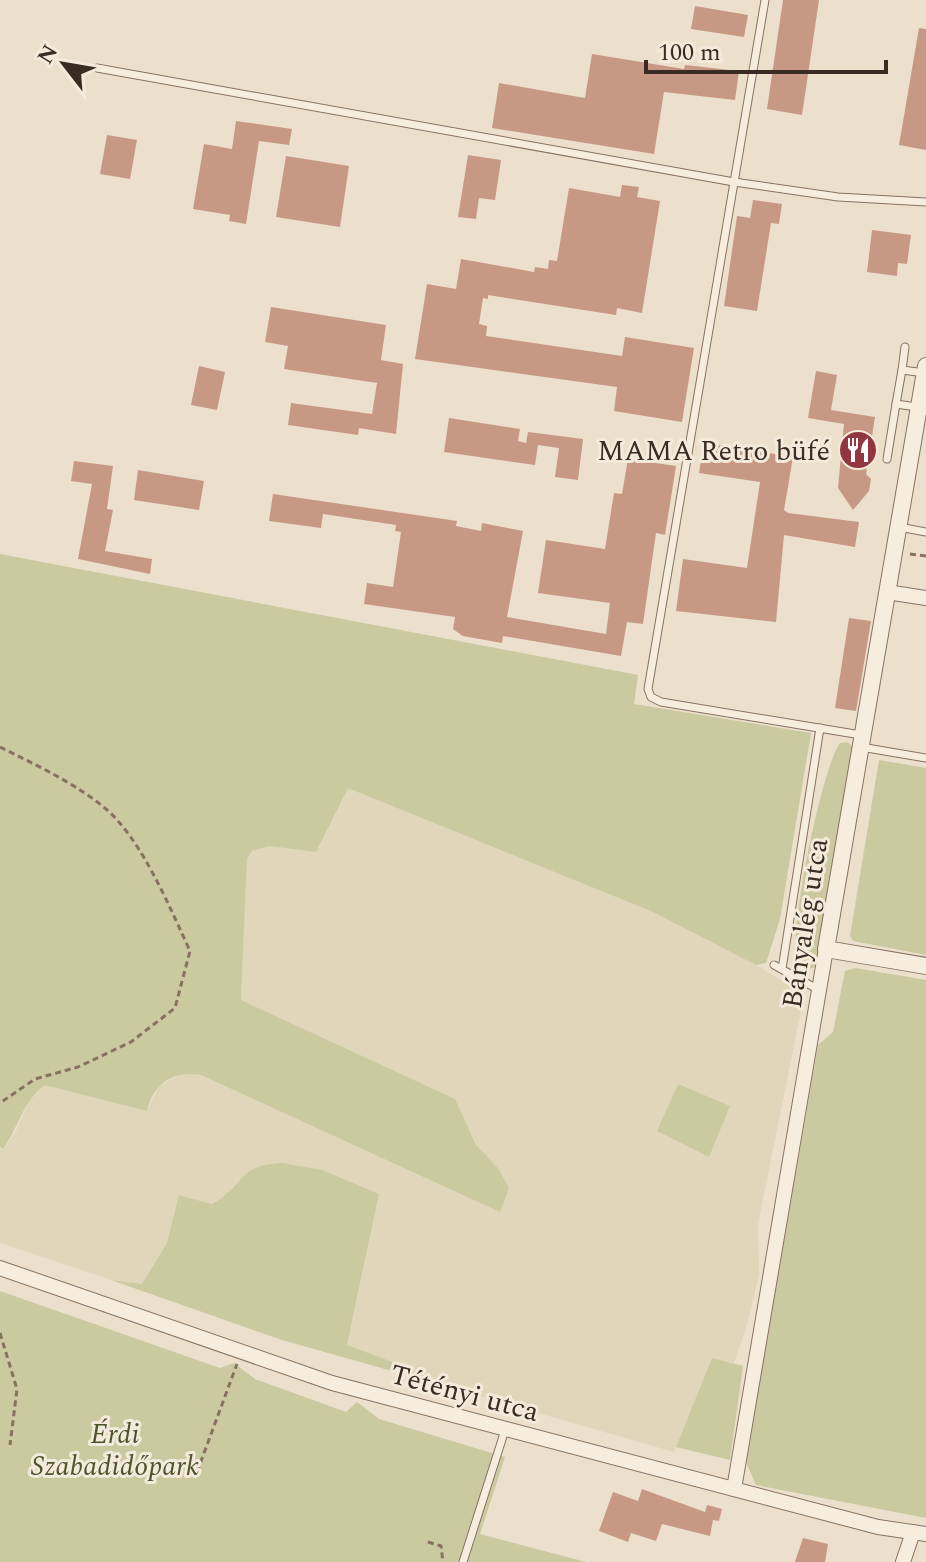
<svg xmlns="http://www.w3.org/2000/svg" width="926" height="1562" font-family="Spectral,serif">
	<rect width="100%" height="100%" fill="#ecdfcc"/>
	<polygon fill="#e1d6ba" points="348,787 653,912 743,956 799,992 802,1006 758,1224 759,1275 746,1328 734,1363 712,1359 674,1452 431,1382 411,1369 347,1346 379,1195 242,1176 225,1197 211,1204 180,1195 167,1243 142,1284 111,1280 0,1243 0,1147 5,1148 17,1129 32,1094 46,1084 58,1086 147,1111 159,1086 185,1072 201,1075 500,1211 498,1168 476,1145 454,1099 241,1000 247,859 252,851 269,846 316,852"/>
	<g fill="#cac9a0">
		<path d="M0,554L638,675L634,704L811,733L780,919L766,963L756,965L653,912L348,788L316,852L269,846L252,851L247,859L241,1000L455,1099L476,1145L498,1168L509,1188L500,1212L201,1075C173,1070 153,1084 147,1111L45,1085C24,1099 19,1126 4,1148L0,1147Z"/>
		<path d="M848,742L858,753L817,966L807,970L798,967C785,943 822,767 840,743Z"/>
		<polygon points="879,760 926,768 926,955 853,941 850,936"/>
		<polygon points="855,968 926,980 926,1518 756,1485 746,1462 818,1045 833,1032 845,971"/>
		<polygon points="678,1084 730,1106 709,1157 657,1131"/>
		<path d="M282,1163L322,1170L379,1194L347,1345L411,1369L431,1382L282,1340L111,1280L142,1284L167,1243L179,1195L212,1204C245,1187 235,1165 282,1163Z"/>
		<polygon points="0,1291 220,1368 234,1363 255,1379 346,1412 357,1402 379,1419 505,1457 480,1534 586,1562 0,1562"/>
		<polygon points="712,1358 743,1366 730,1460 676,1447"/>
	</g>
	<g fill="#c79985">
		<polygon points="783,0 819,0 802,115 767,109"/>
		<polygon points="695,6 748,15 744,37 691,29"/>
		<polygon points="919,28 926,29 926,150 899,145"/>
		<polygon points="592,54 684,69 685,65 739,71 735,100 664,92 654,154 492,128 499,83 585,98"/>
		<polygon points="236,121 292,129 289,145 259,141 246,224 229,221 230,215 193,209 204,144 232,149"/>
		<polygon points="107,135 137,140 130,179 100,174"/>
		<polygon points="468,155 501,160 495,200 479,198 476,219 458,217"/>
		<polygon points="286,156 349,166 340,227 276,217"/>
		<polygon points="622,185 639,187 637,197 660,201 642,313 617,308 616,315 488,295 488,299 483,298 479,324 487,326 486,336 622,356 625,337 694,348 682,422 614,411 617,387 415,359 427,284 456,289 461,259 534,272 535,267 548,269 549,260 557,261 569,188 620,197"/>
		<polygon points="753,200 782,204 779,224 771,223 757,311 724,306 737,216 750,218"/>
		<polygon points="872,230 911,235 907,264 898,263 897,276 867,272"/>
		<polygon points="271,307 386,325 381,360 403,364 396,434 359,428 358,435 288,425 291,403 372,414 377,383 284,369 288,346 265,342"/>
		<polygon points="199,366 225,372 217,410 191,405"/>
		<polygon points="816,371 837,375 831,410 875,417 866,474 871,479 869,491 853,510 838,488 844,424 808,418"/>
		<polygon points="449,418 520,429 518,441 526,443 528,432 583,439 578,480 555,477 559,448 538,445 535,465 444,452"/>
		<polygon points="704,443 793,457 784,510 788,513 859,522 855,547 784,535 776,622 676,611 683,559 747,568 760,482 699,473"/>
		<polygon points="628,459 676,466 665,535 656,533 643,624 627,622 621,656 503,636 502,643 463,636 453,629 455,617 364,604 367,583 393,587 401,532 395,531 396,525 323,514 321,528 269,521 273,494 457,521 456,526 481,531 482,523 523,531 507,617 606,634 610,603 538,593 546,540 605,549 614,493 622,494"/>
		<polygon points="74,461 113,466 107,509 113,510 105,551 152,559 150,574 78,559 92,484 71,481"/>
		<polygon points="138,470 204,481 199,510 134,500"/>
		<polygon points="849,618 871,621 856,711 835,708"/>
		<polygon points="642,1489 705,1512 707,1505 722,1509 719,1521 713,1520 710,1536 662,1524 656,1541 631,1533 628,1542 599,1531 613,1492 638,1501"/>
		<polygon points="803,1538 828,1544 825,1562 795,1562"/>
	</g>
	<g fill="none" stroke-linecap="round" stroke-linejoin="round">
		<defs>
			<g id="service">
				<polyline points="765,0 648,689 651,697 661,702 861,735"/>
				<polyline points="97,68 734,182 838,197 926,202"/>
				<polyline points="902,370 905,347"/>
				<polyline points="917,407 896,404 902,370 925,373"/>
				<polyline points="887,459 896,404"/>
				<polyline points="899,527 926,532"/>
				<polyline points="861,747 926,758"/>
				<polyline points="774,965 819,990"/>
				<polyline points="782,969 820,728"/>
				<polyline points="463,1562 505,1430"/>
			</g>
			<g id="minor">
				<polyline points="887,592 926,598"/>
				<polyline points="0,1268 332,1383 878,1527 926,1534"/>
				<polyline points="734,1489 826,949"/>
				<polyline points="903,1562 913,1532"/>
			</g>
			<polyline id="tertiary" points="926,366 826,949 926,966"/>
		</defs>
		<use href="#service" stroke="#887161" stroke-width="9"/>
		<use href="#minor" stroke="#887161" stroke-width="16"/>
		<use href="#tertiary" stroke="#887161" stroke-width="18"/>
		<g stroke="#887161" stroke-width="3" stroke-dasharray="6 4" stroke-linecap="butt">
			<polyline points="910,554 926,556"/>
			<path d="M0,747C36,765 75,783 106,809C142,840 170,908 190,951L175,1008L131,1042L78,1067L35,1079L0,1103"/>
			<polyline points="0,1333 17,1389 10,1445"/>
			<polyline points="197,1472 237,1364"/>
			<polyline points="428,1542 441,1546 443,1562"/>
		</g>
		<use href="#service" stroke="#f7eddf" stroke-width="7"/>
		<use href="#minor" stroke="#f7eddf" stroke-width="14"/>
		<use href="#tertiary" stroke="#f7eddf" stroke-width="16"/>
	</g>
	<defs>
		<symbol id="restaurant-disc" viewBox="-11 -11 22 22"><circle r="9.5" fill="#923642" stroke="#f4eadb"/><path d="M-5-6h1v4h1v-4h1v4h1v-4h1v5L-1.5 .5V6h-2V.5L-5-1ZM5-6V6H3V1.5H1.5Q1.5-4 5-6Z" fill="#fff"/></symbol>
	</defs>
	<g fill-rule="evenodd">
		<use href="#restaurant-disc" x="836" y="428" width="44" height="44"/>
	</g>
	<g text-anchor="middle" stroke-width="6" stroke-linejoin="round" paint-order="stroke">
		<g font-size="28" fill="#3a2b23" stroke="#f4eadb" text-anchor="end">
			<text x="830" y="460">MAMA Retro büfé</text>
		</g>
		<g font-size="28" fill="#3a2b23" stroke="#f4eadb">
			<text transform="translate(804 923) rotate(-81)" y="10">Bányalég utca</text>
			<text transform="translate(465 1392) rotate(15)" y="10">Tétényi utca</text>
		</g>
		<g font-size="28" font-style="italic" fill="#4f552b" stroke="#f4eadb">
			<text x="115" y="1443">Érdi<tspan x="115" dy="32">Szabadidőpark</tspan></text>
		</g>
	</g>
	<g transform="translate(64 64) rotate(301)" stroke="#f4eadb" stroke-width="6" paint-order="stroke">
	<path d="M0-6L14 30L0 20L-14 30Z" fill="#3a2b23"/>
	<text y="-12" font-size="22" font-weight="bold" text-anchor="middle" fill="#3a2b23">N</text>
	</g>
	<path d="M646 60v12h240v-12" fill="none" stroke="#3a2b23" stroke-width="4"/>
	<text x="658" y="60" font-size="24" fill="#3a2b23" stroke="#f4eadb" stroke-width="6" paint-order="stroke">100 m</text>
</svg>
